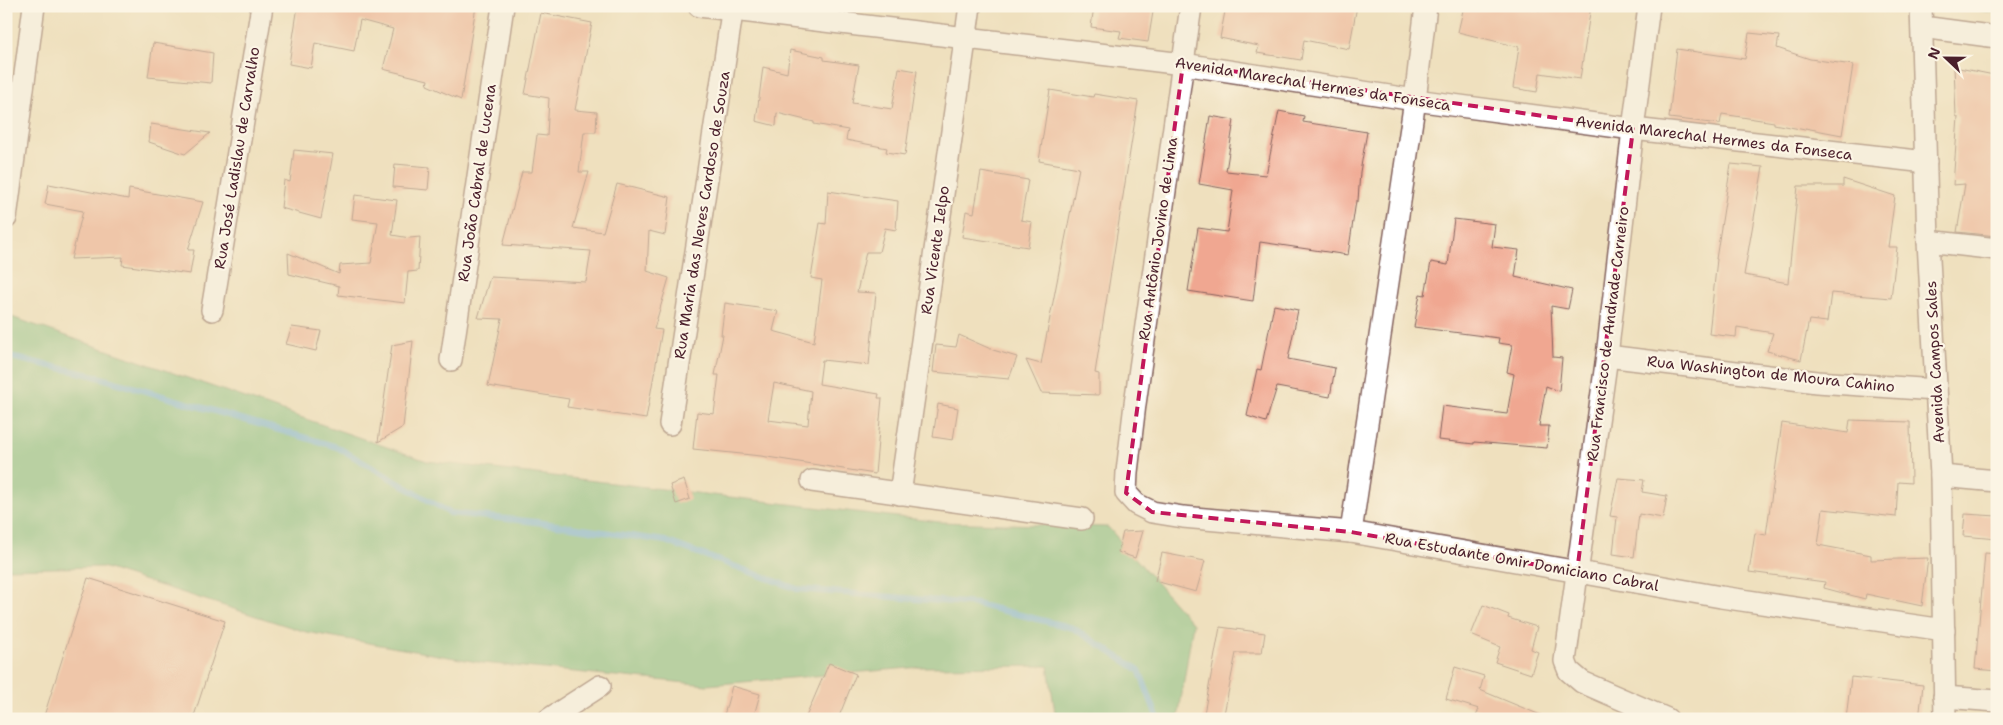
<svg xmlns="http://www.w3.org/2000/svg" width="2003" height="725" font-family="'Shantell Sans',sans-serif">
	<rect width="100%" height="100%" fill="#fcf5e5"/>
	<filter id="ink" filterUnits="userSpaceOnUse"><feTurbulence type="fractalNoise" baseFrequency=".02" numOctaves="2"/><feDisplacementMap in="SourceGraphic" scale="10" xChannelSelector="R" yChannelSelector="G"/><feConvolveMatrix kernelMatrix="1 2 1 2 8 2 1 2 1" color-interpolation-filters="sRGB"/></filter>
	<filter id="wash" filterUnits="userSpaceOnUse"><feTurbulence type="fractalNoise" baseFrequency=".0096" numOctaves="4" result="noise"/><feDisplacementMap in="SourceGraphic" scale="20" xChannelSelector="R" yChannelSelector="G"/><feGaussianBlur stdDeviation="1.12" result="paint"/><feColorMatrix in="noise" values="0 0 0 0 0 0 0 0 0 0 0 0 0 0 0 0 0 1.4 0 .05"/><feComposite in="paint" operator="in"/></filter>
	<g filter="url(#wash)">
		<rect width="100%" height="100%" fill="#efe0be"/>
		<polygon fill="#96de99" stroke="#707e62" points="1951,6 1997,6 1997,13"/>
		<polygon fill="#78bd81" stroke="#616e56" points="6,315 427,461 940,522 1108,527 1193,624 1178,719 1056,719 1048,666 922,667 707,685 483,663 306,632 102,567 6,569"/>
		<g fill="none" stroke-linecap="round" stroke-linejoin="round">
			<polyline stroke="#68b0df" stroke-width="6" points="6,356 91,375 337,447 450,513 536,522 665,541 797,589 976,604 1073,628 1139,670 1158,719"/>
		</g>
		<g id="blocks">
			<g fill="#f0a791" fill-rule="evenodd">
				<polygon points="298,6 476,6 461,100 427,85 428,80 383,69 393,29 360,20 354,51 315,43 311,68 289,64"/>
				<polygon points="1094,6 1154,6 1148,42 1119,38 1121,31 1091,27"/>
				<polygon points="1226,6 1357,6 1349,49 1304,40 1301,60 1257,53 1259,46 1220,38"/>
				<polygon points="1464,6 1518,6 1540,10 1540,6 1591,6 1580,79 1540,73 1537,92 1513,88 1519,47 1458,32"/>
				<polygon points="541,13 592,23 575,110 597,112 596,132 584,132 579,172 589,172 573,228 603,232 617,184 670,197 665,235 649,231 647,271 669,278 654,329 662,330 646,419 567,407 569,399 488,386 502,319 478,318 490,277 586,282 591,251 503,245 522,172 532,172 537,135 547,136 549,98 525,94"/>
				<polygon points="1749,33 1779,36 1777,48 1810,59 1853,65 1842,135 1805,128 1805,130 1774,124 1774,122 1722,114 1720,124 1669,118 1677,49 1745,59"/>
				<polygon points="153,43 213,53 211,83 148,77"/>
				<polygon points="790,50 824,57 824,60 859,65 852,103 892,109 899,68 917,71 905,155 886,152 887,148 846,140 848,130 814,124 814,122 777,113 776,126 756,121 763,67 787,73"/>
				<polygon points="1954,67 1994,75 1995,94 1997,95 1997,236 1957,232 1965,184 1953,185 1958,117 1956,116"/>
				<polygon points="1050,90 1093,97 1094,94 1138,101 1095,373 1099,374 1099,395 1041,393 1026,360 1041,364 1079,168 1039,161"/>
				<polygon points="1279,111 1304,116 1303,122 1367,132 1360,172 1358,201 1356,201 1348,255 1260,242 1253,301 1188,291 1198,228 1227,232 1233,190 1199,184 1210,116 1234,120 1226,171 1266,175"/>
				<polygon points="151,124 210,133 185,154 149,142"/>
				<polygon points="294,150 333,154 321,219 281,208 284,180 290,182"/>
				<polygon points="395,164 430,167 428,190 393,187"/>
				<polygon points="1731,164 1763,167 1744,275 1788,283 1798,186 1843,186 1843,179 1895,196 1888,247 1897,247 1891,298 1831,293 1827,322 1809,320 1801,360 1767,351 1773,333 1737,327 1736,337 1709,334 1717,259 1716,259"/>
				<polygon points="981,172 1028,180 1021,220 1032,222 1028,247 962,237 966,211 974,213"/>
				<polygon points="49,184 128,199 129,189 203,202 188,250 194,250 190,274 122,265 123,257 71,259 83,211 45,204"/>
				<path d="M828,191L898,201L896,230L885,228L879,252H866L857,292L876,293L869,365L822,360L819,384L879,394L878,398H882L875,474L761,456L693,449L697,412L714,414L719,375H715L723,335H721L725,303L778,311L773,331L814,342L822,280L811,278L820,223L826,224ZM774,383L811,391L808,425L768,420Z"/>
				<polygon points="355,195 397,200 392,235 410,238 420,237 418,271 408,272 405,303 338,295 339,286 289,274 288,253 339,274 340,265 371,263 378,222 352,219"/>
				<polygon points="1454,219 1495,224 1492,247 1519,250 1515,277 1572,290 1568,309 1551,306 1553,357 1562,358 1559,391 1546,386 1539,426 1549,426 1547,448 1474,442 1474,444 1438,440 1442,406 1507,414 1514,374 1507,372 1512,345 1498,343 1499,338 1414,327 1420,294 1425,295 1431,262 1448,265"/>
				<polygon points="1274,305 1298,310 1288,359 1335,368 1330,397 1277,387 1266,422 1247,416 1257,369 1261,370"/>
				<polygon points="292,327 321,331 316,351 286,344"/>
				<polygon points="959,335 993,350 1017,357 1009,379 933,372 936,345 956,347"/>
				<polygon points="413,341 403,427 378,442 392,345"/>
				<polygon points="938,404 958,408 953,440 933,437"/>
				<polygon points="1850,420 1910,422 1911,483 1898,482 1896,517 1823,509 1818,545 1871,555 1871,560 1928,558 1922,606 1866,594 1865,599 1824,588 1825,582 1749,572 1755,533 1766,535 1782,423 1848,433"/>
				<polygon points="1618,478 1644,480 1642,492 1667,496 1663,518 1639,514 1634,557 1613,554 1617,517 1610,516"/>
				<polygon points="684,480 690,499 676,504 670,485"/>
				<polygon points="1965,514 1997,516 1997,539 1963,536"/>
				<polygon points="1143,531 1135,558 1118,552 1123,532"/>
				<polygon points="1162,553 1205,561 1196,592 1155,581"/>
				<polygon points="1985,553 1997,554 1997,671 1975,669"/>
				<polygon points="88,578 225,621 193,719 43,719"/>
				<polygon points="1483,605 1509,615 1508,618 1537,627 1531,649 1538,652 1531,674 1495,662 1500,647 1471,635"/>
				<polygon points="1220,627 1265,633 1262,653 1236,653 1223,719 1203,719"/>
				<polygon points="829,663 856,674 838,719 805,719"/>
				<polygon points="1455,667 1484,676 1480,690 1550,719 1475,719 1479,709 1446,699"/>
				<polygon points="1851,677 1923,685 1919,719 1846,719"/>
				<polygon points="732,686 760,694 753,719 723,719"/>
			</g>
		</g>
	</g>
	<g filter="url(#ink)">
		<use href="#blocks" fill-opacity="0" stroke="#84635e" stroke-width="1"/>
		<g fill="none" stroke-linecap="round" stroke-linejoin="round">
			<defs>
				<g id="street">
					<polyline points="699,6 1183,64 1415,100 1633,129 1926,162"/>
					<polyline points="1191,6 1135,404 1127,472 1126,493 1136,504 1152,512 1183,517 1351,532 1721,597 1944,630"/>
					<polyline points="1649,6 1633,129 1607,356 1565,661 1569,671 1582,682 1667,719"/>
					<polyline points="1921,6 1928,241 1941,476 1945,719"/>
					<polyline points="1922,27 1997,37"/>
					<polyline points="6,218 34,6"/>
					<polyline points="1928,241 1997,249"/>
					<polyline points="212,310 262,6"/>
					<polyline points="1607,356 1817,382 1936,390"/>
					<polyline points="451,360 503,6"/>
					<polyline points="670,424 733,6"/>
					<polyline points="1941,476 1997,481"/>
					<polyline points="812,481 1082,519"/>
					<polyline points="900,494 970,6"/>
					<polyline points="1351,532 1415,100 1426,6"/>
					<polyline points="1944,697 1997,701"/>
					<polyline points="549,719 600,686"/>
				</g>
			</defs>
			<use href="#street" stroke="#84635e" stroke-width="24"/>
			<use href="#street" stroke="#fff" stroke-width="21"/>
		</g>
	</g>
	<path d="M0 0H2003V725H0ZM1183,64L1633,129L1577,572L1351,532L1152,512L1126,493Z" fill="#efe0be" fill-opacity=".55" fill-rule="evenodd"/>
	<path fill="none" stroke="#c2185b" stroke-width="4" stroke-dasharray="10 6" stroke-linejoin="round" d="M1183,64L1633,129L1577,572L1351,532L1152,512L1126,493Z"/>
	<g text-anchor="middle" stroke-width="4.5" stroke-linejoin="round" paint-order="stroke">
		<g font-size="15" fill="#4a1f2b" stroke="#fcf5e5">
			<text transform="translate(1313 84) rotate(9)" y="5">Avenida Marechal Hermes da Fonseca</text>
			<text transform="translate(1714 138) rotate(7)" y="5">Avenida Marechal Hermes da Fonseca</text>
			<text transform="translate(237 158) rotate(-81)" y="5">Rua José Ladislau de Carvalho</text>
			<text transform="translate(477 183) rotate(-82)" y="5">Rua João Cabral de Lucena</text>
			<text transform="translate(702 215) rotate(-81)" y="5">Rua Maria das Neves Cardoso de Souza</text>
			<text transform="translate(1158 239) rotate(-82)" y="5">Rua Antônio Jovino de Lima</text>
			<text transform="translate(935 250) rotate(-82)" y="5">Rua Vicente Ielpo</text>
			<text transform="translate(1608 334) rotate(-83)" y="5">Rua Francisco de Andrade Carneiro</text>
			<text transform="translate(1935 362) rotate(-93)" y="5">Avenida Campos Sales</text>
			<text transform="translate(1771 374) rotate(6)" y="5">Rua Washington de Moura Cahino</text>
			<text transform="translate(1522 562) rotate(10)" y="5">Rua Estudante Omir Domiciano Cabral</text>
		</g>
	</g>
	<rect width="2003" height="725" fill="none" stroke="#fcf5e5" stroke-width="25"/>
	<g transform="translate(1946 58) rotate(292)" stroke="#fcf5e5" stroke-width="4" paint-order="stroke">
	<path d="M0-4L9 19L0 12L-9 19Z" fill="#4a1f2b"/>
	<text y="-8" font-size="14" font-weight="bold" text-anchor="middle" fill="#4a1f2b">N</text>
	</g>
</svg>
